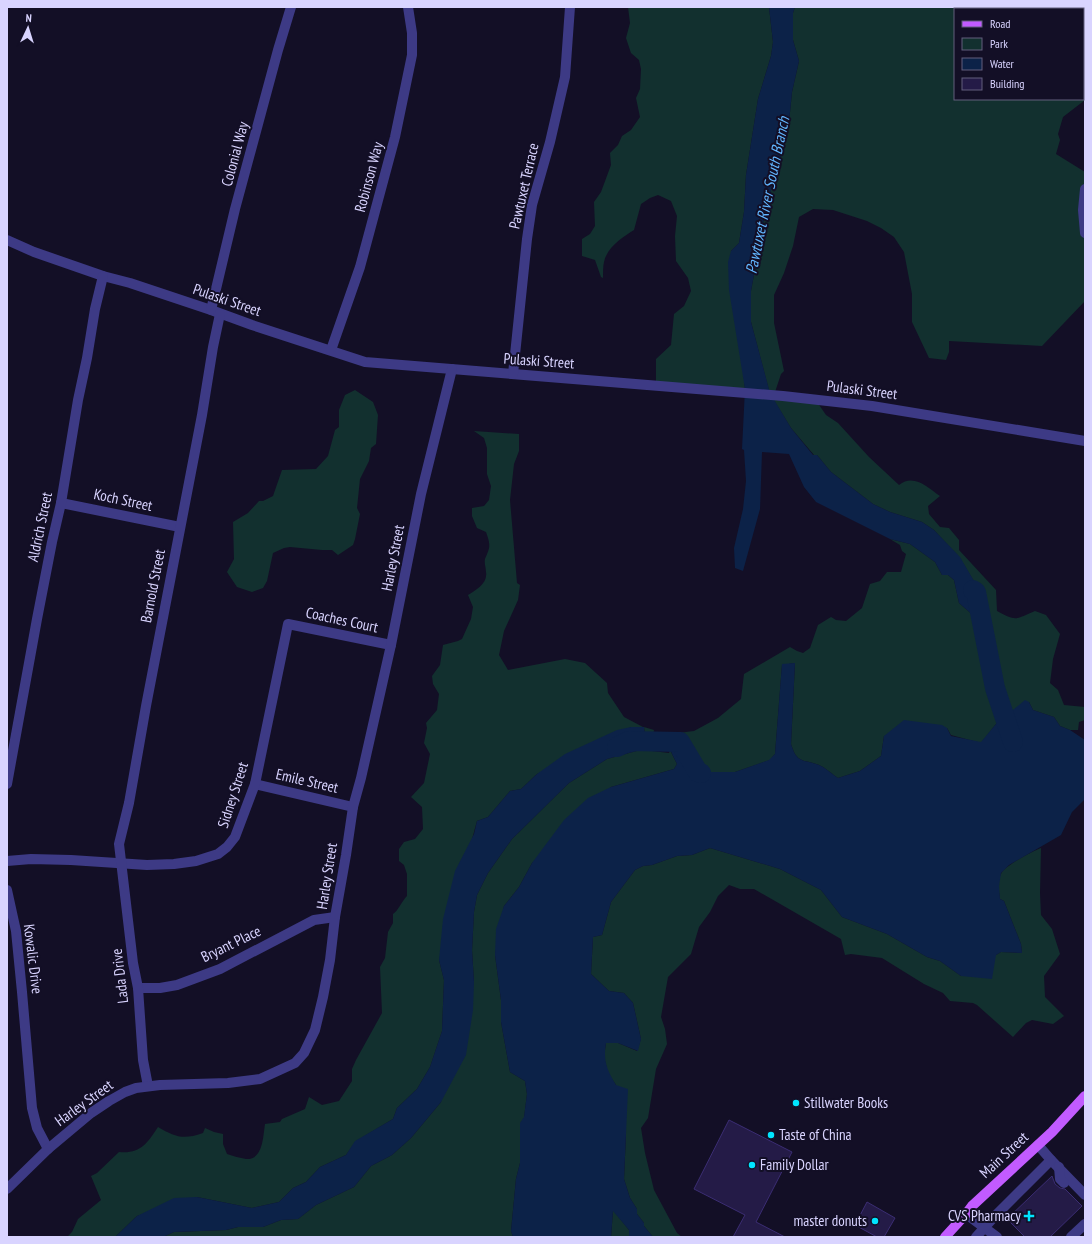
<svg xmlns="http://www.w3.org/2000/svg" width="1092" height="1244" font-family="'PT Sans Narrow',sans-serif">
	<rect width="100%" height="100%" fill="#130f26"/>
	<g fill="#12302f">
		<path d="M628,7H769L773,42L771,56L758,99L746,175L744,212L739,243L731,251L745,389L656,384V359L671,345L674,314L684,306L691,291L688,278L676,261L675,236L677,216L671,201L658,195L650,198L641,204L634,230C623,237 607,247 604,262C603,266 603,272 603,278L601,277L595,260L582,256V239L590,234L595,226L594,202L601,192L611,165L610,153L618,145L622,136L631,130L640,117L636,98L640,89L641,69L639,60L631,53L626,38L630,23Z"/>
		<path d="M795,7H1085V41L1083,42V9H955V99H1083V73L1085,85V100L1063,117L1058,134L1060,140L1056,154L1085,172V301L1042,346L949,341V352L946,360L929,358L912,322V294L904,252L894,237L881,228L867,221L833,210L813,209L799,217L793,246L784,273L774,295V323L784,371L781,374L774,395L815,399L826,415L838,423L869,457L899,485C914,473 928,488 940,496L928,506L929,514L940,527L949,528L959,540V550L996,590L997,611C1017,622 1016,619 1035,611L1046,615L1060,634L1053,659L1050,683L1058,690L1064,705L1085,707V720L1079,722L1078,730H1070L1060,726L1054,717L1033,710L1029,702L996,724L981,743L951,735L947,728L884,736L881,756L860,771L838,778C832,774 826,768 819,765C803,759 797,764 791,744L795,663L782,665L775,754L770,760L735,772H710L697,765L675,739L678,733L694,731L718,718L741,699L744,674L790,647L797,651L803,653L810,648L818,625L831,617L836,620L846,621L862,608L870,584L880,581L887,572H901L906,554L902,551L900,545L890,539L910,544L935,562L942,575H948L954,580L959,603L974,616L988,615V605L960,558L934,530L922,522L890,512L873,504L831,472L817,455H814L791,428L770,394L751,322V291L766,207L788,132L792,92L799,61L793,40V13Z"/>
		<polygon points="355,390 373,402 378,415 376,444 371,448 369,461 360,479 357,508 360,514 355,539 353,545 338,555 332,550 322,550 290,547 284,548 273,553 267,581 263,588 252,592 237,587 227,572 234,559 233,522 248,513 259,501 263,501 273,496 282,470 316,469 328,456 335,430 339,427 339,410 345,395"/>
		<path d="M474,431L519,434V451L514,464L510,500L517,583L520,585L518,600L504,631L499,655L508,670L565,659L585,663L607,683L608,693L624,717L643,727H631L537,774L521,789L510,791L488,817L477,821L439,960L444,980L442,1031L430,1067L417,1089L397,1108L393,1119L356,1141L346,1155L320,1167L306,1182L293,1188L279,1202L252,1208L197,1197L137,1216L115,1237H67L72,1232L78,1219L101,1200L91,1176L97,1173L119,1152C140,1154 147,1144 158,1127C175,1137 183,1140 203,1133L205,1128L214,1132L223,1134V1144L227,1154C233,1156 240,1158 246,1159C263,1160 263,1137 265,1124L280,1122L282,1119L305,1109L309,1097L322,1105L339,1101L352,1081V1069L356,1060L382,1013L380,967L385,958L388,932L393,923V914C398,911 402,901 407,896V874L404,865L399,861V849L404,842L415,839L423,829L422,807L411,797L424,783L430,754L424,743L427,728L426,723L437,710L439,694L433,684L432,676L440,665L443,645L458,641L462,639L471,619L473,607L468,595C476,590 488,583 486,572C486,568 484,563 485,559C490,547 491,546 486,532L477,528L472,516V508L484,506L489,500L491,486L487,474V448L484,438Z"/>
		<polygon points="644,727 654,730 650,746 652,751 669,753 670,750 677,764 674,769 611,787 532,863 519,887 504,906 495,955 501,1000 501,1022 510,1072 525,1081 527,1094 524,1118 520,1124 520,1163 516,1179 511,1231 513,1237 163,1237 174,1232 226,1230 238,1227 263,1227 281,1220 298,1219 316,1205 354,1187 371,1166 392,1155 411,1138 441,1102 474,982 472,950 474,912 477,895 488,873 512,839 569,783 607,759 640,750 645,736"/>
		<path d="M710,848L780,869L821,890L842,917L887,934L927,957L940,961L961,976L1001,952L1022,953L1021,944L1004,901L1000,899C999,891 997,881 1001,874C1004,866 1033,851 1041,848L1040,893L1041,915L1052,929L1060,954L1044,976L1045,997L1064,1016L1053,1024L1032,1020L1026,1023L1013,1037L977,1005L973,1003L950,1001L943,993L924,984L882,958L851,954L845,955L841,939L754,889H740L729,885L718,896L710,912L699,927L691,954L668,977L661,1017L665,1029L667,1044L656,1069L648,1118L641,1128L645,1153L654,1190L677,1233L682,1237H653L644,1226V1223L637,1214V1209L630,1198L624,1179L626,1134L616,1085L608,1073L604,1057L606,1043H618L637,1051L641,1039L633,1003L624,993L609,991L591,974L593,937L602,935L611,902L635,870L643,866L652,865L677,856L692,855Z"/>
		<polygon points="613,1210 629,1230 629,1237 611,1237"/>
	</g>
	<g fill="#0c2248">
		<polygon points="769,7 795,7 793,13 793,40 799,61 792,92 788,132 766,207 751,291 751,322 770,393 791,428 813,455 817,455 831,472 873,504 890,512 922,522 934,530 960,557 988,605 988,615 974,616 959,603 954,580 948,575 942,575 935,562 910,544 890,539 816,502 804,487 789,454 762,452 760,509 743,571 735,568 734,548 743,509 746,481 744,450 742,449 745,389 729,290 728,262 731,251 739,243 744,212 746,175 758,99 771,56 773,42"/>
		<path d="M795,663L791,744C797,764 803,759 819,765C826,768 832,774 838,778L860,771L881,756L884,736L904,720L942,725L947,728L951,736L981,742L996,724L1025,700L1029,702L1033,710L1054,717L1060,726L1070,730L1085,740V799L1072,812L1061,835L1009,865L1001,873L999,886L1000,899L1004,901L1021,944L1022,953L1001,952L996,955L992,979L961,976L940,961L927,957L887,934L842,917L821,890L780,869L710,848L692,855L677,856L652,865L643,866L635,870L611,902L602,935L593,937L591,974L609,991L624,993L633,1003L641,1039L638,1051L618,1043H606C603,1061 607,1070 616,1085L628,1089L624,1179L630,1198L637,1209V1214L644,1223V1226L653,1237H629V1230L613,1211L611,1237H513L511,1231L516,1179L520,1163V1123L524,1117L527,1094L525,1081L510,1072L501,1022V1000L495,955L496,929L504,906L519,887L532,863L564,820L588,798L611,787L674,769L677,764C673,755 667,748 671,738L675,739L697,765L710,772H735L769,760L775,754L782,664Z"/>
		<polygon points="631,727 644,727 645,736 640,750 607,759 569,783 512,839 488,873 477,895 474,912 472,950 474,982 473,1010 466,1055 441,1102 411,1138 392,1155 371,1166 354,1187 316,1205 298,1219 281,1220 263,1227 238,1227 226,1230 174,1232 163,1237 115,1237 137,1216 174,1198 197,1197 252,1208 279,1202 293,1188 306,1182 320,1167 346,1155 355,1141 393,1119 397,1108 417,1089 430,1067 442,1031 444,980 439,960 443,919 455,871 474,834 477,821 488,817 510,791 521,789 537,774 565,754 617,730"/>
	</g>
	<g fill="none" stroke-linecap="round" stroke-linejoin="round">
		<g stroke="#0c2248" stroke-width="20">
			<polyline points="973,590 976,592 995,688 1013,742"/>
			<polyline points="617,747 629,741 680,742 698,772 701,773"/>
		</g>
	</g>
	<g fill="#241b47" stroke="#3b2d73">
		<polygon points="729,1120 792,1152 756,1222 785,1237 733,1237 745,1215 694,1189"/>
		<polygon points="1052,1176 1055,1184 1060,1188 1065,1189 1082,1206 1050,1237 1025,1237 1007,1219"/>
		<polygon points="867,1202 895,1218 884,1237 877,1237 855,1225"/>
	</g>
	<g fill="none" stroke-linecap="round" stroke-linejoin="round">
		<g stroke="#3d3a85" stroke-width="10">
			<polyline points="1085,189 1083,210 1085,233"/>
			<polyline points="7,240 34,252 103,276 130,283 211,310 252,325 365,362 783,396 872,406 1085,441"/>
			<polyline points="211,310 235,209 278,50 291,7"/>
			<polyline points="331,350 360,267 395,137 412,55 412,33 408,7"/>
			<polyline points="513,374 527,239 532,205 550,142 565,77 570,7"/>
			<polyline points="61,503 180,527"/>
			<polyline points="7,784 37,619 52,542 61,503 78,400 87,358 95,309 103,276"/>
			<polyline points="255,784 353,807"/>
			<polyline points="7,861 31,859 71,860 147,865 174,864 196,861 218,854 227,847 235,837 255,784 288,624 391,645"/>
			<polyline points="7,890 16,931 22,992 32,1108 37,1128 48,1149"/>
			<polyline points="138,988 160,988 177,985 220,969 314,920 335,917"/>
			<polyline points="148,1086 143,1060 138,988 133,963 119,844 129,803 146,706 202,415 213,347 220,314"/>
			<polyline points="1038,1145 1051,1160 1085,1195"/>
			<polyline points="1059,1167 1060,1179 1064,1183"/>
			<polyline points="7,1189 48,1149 91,1113 109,1101 125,1092 136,1088 160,1085 228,1083 260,1079 295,1063 304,1053 315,1030 323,997 330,960 335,917 346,855 353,807 361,778 391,645 421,494 452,369"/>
			<polyline points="966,1214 997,1237"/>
			<polyline points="976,1237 995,1216 1051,1160"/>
			<polyline points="1071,1237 1085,1224"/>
		</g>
		<polyline stroke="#c25bff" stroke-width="10" points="945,1237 966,1214 972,1206 1052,1132 1085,1096"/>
	</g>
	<g fill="#00e5ff" stroke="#130f26" stroke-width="1.5">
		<circle cx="796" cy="1103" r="4"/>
		<circle cx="771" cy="1135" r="4"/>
		<circle cx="752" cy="1165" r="4"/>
		<path d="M1027 1210h4v4h4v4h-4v4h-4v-4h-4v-4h4z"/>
		<circle cx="875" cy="1221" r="4"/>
	</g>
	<g text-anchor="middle" stroke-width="4" stroke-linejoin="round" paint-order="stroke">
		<g font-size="15" fill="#d9d4ff" stroke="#130f26">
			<text transform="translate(235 154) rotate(-75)" y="5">Colonial Way</text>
			<text transform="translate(369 177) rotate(-75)" y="5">Robinson Way</text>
			<text transform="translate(524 186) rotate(-77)" y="5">Pawtuxet Terrace</text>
			<text transform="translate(227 300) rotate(19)" y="5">Pulaski Street</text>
			<text transform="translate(539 361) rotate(4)" y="5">Pulaski Street</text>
			<text transform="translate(862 390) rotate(7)" y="5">Pulaski Street</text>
			<text transform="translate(123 500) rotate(12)" y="5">Koch Street</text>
			<text transform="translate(40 527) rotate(-78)" y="5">Aldrich Street</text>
			<text transform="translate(393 558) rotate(-79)" y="5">Harley Street</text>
			<text transform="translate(153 586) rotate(-79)" y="5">Barnold Street</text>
			<text transform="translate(342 620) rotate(12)" y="5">Coaches Court</text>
			<text transform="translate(307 781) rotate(13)" y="5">Emile Street</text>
			<text transform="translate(233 795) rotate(-72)" y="5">Sidney Street</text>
			<text transform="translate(327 876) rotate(-81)" y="5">Harley Street</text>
			<text transform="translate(231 944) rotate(-26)" y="5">Bryant Place</text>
			<text transform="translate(33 959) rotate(83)" y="5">Kowalic Drive</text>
			<text transform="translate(120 976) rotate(-97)" y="5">Lada Drive</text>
			<text transform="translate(84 1103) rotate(-36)" y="5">Harley Street</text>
			<text transform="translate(1004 1155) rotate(-43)" y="5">Main Street</text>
		</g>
		<g font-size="15" fill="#d9d4ff" stroke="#130f26" text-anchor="start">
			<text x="804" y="1108">Stillwater Books</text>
			<text x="779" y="1140">Taste of China</text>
			<text x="760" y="1170">Family Dollar</text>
			<text x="1021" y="1221" text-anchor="end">CVS Pharmacy</text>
			<text x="867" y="1226" text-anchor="end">master donuts</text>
		</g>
		<g font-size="16" font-style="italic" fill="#62b6ff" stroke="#130f26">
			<text transform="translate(767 195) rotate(-78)" y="6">Pawtuxet River South Branch</text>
		</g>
	</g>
	<rect width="1092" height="1244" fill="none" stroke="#d9d4ff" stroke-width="16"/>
	<rect x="954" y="8" width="130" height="92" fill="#130f26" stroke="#625e7d"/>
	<rect x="962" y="21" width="20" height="6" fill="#c25bff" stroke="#625e7d"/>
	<text x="990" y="28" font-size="12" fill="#d9d4ff">Road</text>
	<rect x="962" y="38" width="20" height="12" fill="#12302f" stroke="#625e7d"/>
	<text x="990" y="48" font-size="12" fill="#d9d4ff">Park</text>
	<rect x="962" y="58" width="20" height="12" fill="#0c2248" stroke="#625e7d"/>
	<text x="990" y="68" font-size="12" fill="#d9d4ff">Water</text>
	<rect x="962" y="78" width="20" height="12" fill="#241b47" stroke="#625e7d"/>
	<text x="990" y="88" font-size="12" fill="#d9d4ff">Building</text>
	<g transform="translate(28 28) rotate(4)" stroke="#130f26" stroke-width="3" paint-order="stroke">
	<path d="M0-3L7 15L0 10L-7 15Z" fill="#d9d4ff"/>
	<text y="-6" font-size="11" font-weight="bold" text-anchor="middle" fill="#d9d4ff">N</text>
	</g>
</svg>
